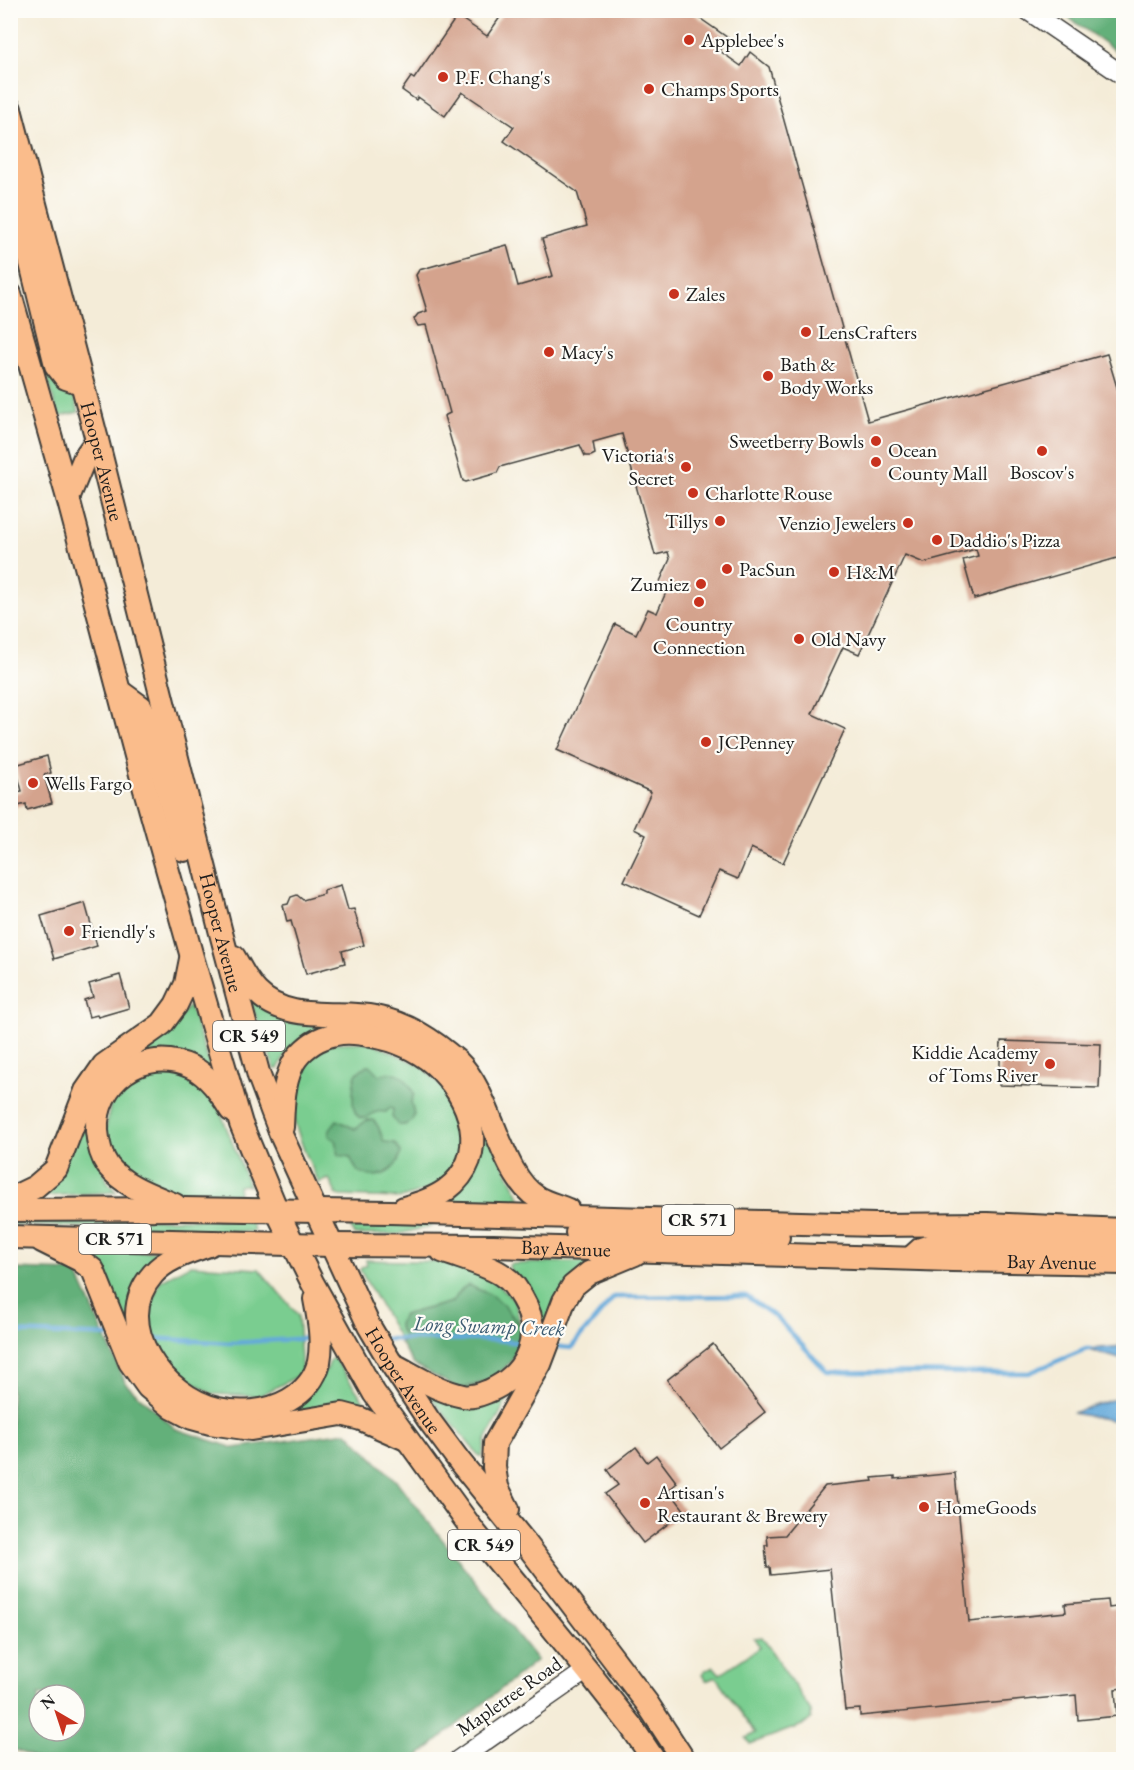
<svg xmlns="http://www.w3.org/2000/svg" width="1134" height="1770" font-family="'EB Garamond',serif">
	<rect width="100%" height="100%" fill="#fdfcf7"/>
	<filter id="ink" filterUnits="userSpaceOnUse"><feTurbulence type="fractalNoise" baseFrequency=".0167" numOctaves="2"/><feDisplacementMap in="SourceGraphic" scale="12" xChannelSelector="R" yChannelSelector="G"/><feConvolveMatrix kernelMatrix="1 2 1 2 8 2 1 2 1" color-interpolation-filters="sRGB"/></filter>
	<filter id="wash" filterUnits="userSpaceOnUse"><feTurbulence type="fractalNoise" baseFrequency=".008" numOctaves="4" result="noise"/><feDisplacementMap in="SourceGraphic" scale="24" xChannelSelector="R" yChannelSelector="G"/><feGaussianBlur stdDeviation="1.35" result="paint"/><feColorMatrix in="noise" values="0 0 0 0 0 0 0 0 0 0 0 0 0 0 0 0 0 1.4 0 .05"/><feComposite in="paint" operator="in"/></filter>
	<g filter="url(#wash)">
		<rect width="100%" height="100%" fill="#f4ecd8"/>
		<g fill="#7acd90" stroke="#4b7456" stroke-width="1.5">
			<polygon points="50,375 62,388 74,395 79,412 58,417 47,376"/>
			<polygon points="248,995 338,1022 285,1055 278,1069 275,1069"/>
			<polygon points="188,1007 190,1007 212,1072 134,1057 171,1027"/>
			<polygon points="370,1042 422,1066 446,1092 460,1118 463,1140 457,1165 439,1186 401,1198 340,1196 336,1194 329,1179 319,1183 304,1150 291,1112 297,1070 330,1043"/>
			<polygon points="144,1071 189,1073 217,1103 249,1186 245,1185 238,1186 239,1194 174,1193 120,1170 104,1138 112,1097"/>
			<polygon points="86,1115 107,1181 116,1192 30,1197"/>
			<polygon points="480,1118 520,1197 519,1200 439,1203"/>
			<polygon points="11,1219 250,1219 254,1231 251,1232 11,1225"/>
			<polygon points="354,1221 432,1223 432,1226 399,1234 354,1235 349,1223"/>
			<polygon points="168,1251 128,1325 125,1326 103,1267 94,1255 95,1253"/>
			<path d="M366,1260L448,1262L484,1272L515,1301L521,1328C503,1300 498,1301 470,1286L463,1288L452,1302L403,1315C397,1326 398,1329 405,1339L404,1342H401L360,1270L362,1267L367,1265Z"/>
			<polygon points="591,1261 539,1342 509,1266 510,1264"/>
			<polygon points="190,1265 259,1269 298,1315 302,1374 259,1396 212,1394 177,1372 157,1347 148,1314 160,1281"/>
			<polygon points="334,1358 373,1414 277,1416 327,1369 331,1359"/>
			<polygon points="518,1379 486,1440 482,1456 479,1456 428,1394"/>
			<polygon points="762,1637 811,1711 811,1719 805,1724 750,1744 746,1738 755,1733 716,1677 706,1681 702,1675 704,1671 713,1666 720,1674 760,1647 754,1638"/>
		</g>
		<g fill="#63b07a" stroke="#40664b" stroke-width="1.5" fill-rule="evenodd">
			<polygon points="1059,11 1123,11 1123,56"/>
			<path d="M367,1065H370L380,1075C399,1068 406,1077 414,1094L411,1102L414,1114C413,1123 407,1126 398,1125L392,1117L393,1109L390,1108L386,1112C385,1112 378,1111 377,1112C370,1114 367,1121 359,1117C350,1112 353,1083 356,1075C358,1071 363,1068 367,1065Z"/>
			<path d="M337,1120L355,1129L367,1120H373L378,1126L384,1142L395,1143L401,1152C398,1172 374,1184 357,1170C354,1166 352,1161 350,1157L339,1155L335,1140L329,1136L330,1129Z"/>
			<path d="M11,1269L76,1271L126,1384L176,1429L234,1448L347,1432L398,1483L537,1660L415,1759L38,1760L11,1748ZM39,1695H75V1731H39Z"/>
			<path d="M468,1285L489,1294L503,1304L521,1328V1337L511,1362L492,1380L459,1389L413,1364L399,1341L402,1342L405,1340C400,1329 396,1327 403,1315L452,1302L463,1288Z"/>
		</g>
		<g fill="#64a9da" stroke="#40627b" stroke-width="1.5">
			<polygon points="1123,1346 1123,1360 1086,1349"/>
			<polygon points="1123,1396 1123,1422 1072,1413"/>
		</g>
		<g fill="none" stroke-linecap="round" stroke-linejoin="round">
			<g stroke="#64a9da" stroke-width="4.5">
				<polyline points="10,1332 113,1336"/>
				<polyline points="148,1338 230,1343 313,1338"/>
				<polyline points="385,1339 496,1340 523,1343"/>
				<polyline points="552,1346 571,1348 614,1297 746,1296 777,1318 827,1372 1029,1373 1086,1349 1090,1349"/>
			</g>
		</g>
		<g id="blocks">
			<g fill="#d4a38d">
				<polygon points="505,10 688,10 728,38 720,51 741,66 750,52 769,67 868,421 1107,354 1124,411 1124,556 974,599 963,560 978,556 976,549 924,563 905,555 859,654 843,647 812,714 845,729 783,863 751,848 738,879 719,871 699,915 624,881 646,835 634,829 651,792 557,750 615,624 636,634 648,609 657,613 667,590 658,586 670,559 668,552 655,555 622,434 593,442 595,454 591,456 585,456 580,445 500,467 497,473 466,482 463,481 444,416 450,413 426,325 418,326 414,319 418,314 427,311 416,275 419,270 507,245 518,286 553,276 542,239 587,226 577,192 504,141 514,127 462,92 445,116 418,97 416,100 402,90 411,77 414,79 457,16 487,36"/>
				<polygon points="47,756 51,773 44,775 52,803 27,810 26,804 10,808 10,794 22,791 15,765"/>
				<polygon points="341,885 348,910 354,909 364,945 342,951 345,963 306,974 291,921 287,922 283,905 288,904 291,897 297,895 303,900 324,894 324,890"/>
				<polygon points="85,903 97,946 54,959 41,916"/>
				<polygon points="120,975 129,1008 98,1017 97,1015 89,1017 84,1000 93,997 89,984"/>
				<polygon points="1001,1041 1101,1044 1099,1088 999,1085"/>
				<polygon points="713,1344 765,1412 719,1448 667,1380"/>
				<polygon points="636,1447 647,1462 656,1455 677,1483 669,1490 685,1511 643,1543 605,1494 618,1485 607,1470"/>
				<polygon points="955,1473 969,1622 1066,1612 1065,1604 1108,1600 1109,1608 1124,1606 1124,1688 1115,1689 1117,1716 1078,1720 1076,1695 860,1716 860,1709 845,1710 830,1569 771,1575 770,1567 767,1567 765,1545 768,1545 767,1536 785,1535 825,1486 873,1481 872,1478 895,1476 895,1479"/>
			</g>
		</g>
	</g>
	<g filter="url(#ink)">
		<use href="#blocks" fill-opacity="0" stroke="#3c3b38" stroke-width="1.5"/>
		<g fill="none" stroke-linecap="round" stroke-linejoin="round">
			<defs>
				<g id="minor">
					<polyline points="1027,10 1124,76"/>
					<polyline points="458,1760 587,1670"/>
				</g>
				<g id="major">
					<path id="s1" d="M10,109L97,440L221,933L259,1076L282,1137L369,1326L391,1363L428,1419L460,1462L527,1545L647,1703L684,1760"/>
					<polyline points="10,178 56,365 66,378 81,383"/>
					<polyline points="10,294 68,498 144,786 192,957 241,1124 277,1211 312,1282 374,1393 475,1533 587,1670 631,1726 654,1760"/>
					<polyline points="68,498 85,457 97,440"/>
					<polyline points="119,691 141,707 148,721 184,850"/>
					<path d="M234,957C241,969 247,982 257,992C287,1023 337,1010 375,1017C407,1023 433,1040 458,1062C492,1094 500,1176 538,1198C547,1203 559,1206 568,1210"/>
					<path d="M282,1127C283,1106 283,1087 291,1068C296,1055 310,1043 323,1038C340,1031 355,1032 372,1036C395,1040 416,1049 434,1064C471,1096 492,1156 446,1190C434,1199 418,1204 404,1208"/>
					<polyline points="10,1199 35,1187 56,1169 86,1091 104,1065 162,1024 176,1005 186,984 191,959"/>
					<path d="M175,1205C151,1195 124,1186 108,1166C101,1156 98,1143 97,1131C94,1082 144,1045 191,1067C209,1075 221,1094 231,1110"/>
					<polyline points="10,1210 184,1209 390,1212 875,1225 987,1224 1124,1230"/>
					<polyline points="577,1233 778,1237"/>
					<path id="s2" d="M10,1237L331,1245L493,1246L952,1260L1124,1263"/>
					<polyline points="42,1241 80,1260 93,1270 130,1362 148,1387 173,1408 192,1418 210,1423 251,1429 342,1414 361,1419 406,1439"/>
					<path d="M209,1245C190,1252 167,1258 153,1274C109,1324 164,1398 218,1409C241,1414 268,1412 289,1400C303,1392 315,1379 319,1362C323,1341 319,1320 315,1299"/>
					<polyline points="911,1258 921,1249 939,1243 1124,1246"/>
					<path d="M392,1364C414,1375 438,1391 463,1396C472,1398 481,1394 489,1391C528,1374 544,1335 522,1298C517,1290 513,1282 505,1277C492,1266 460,1258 442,1251"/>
					<polyline points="508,1509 497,1487 494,1467 495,1443 540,1364 564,1301 573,1286 589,1273 635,1254"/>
				</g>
			</defs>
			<use href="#minor" stroke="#3c3b38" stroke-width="21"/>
			<use href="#major" stroke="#3c3b38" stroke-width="26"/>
			<use href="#minor" stroke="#fff" stroke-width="18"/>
			<use href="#major" stroke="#fabc8b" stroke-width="22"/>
		</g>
	</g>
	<g fill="#c8321e" stroke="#fdfcf7" stroke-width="2">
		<circle cx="689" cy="40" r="6"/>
		<circle cx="443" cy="77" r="6"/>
		<circle cx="649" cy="89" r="6"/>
		<circle cx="674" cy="294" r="6"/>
		<circle cx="806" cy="332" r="6"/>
		<circle cx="549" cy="352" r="6"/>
		<circle cx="768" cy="376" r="6"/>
		<circle cx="876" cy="441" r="6"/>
		<circle cx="1042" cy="451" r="6"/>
		<circle cx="876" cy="462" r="6"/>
		<circle cx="686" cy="467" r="6"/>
		<circle cx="693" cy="493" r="6"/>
		<circle cx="720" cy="521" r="6"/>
		<circle cx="908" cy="523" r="6"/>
		<circle cx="937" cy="540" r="6"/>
		<circle cx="727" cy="569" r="6"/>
		<circle cx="834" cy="572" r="6"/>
		<circle cx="701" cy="584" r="6"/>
		<circle cx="699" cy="602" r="6"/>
		<circle cx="799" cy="639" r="6"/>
		<circle cx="706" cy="742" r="6"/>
		<circle cx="33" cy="783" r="6"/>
		<circle cx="69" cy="931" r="6"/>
		<circle cx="1050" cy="1064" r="6"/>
		<circle cx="645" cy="1503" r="6"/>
		<circle cx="924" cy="1507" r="6"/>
	</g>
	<g text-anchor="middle" stroke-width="4.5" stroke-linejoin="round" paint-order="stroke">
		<g fill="#fdfcf7" stroke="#605f5e" stroke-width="1.5">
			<rect x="213" y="1021" width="72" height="30" rx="4.5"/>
			<rect x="662" y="1205" width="72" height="30" rx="4.5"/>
			<rect x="79" y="1224" width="72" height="30" rx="4.5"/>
			<rect x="448" y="1530" width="72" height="30" rx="4.5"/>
		</g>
		<g font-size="18" font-weight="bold" fill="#1c1c1c">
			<text x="249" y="1042">CR 549</text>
			<text x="698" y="1226">CR 571</text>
			<text x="115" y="1245">CR 571</text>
			<text x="484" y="1551">CR 549</text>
		</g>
		<g font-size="20" fill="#1c1c1c" stroke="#fdfcf7" text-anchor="start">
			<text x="701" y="47">Applebee's</text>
			<text x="455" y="84">P.F. Chang's</text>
			<text x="661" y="96">Champs Sports</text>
			<text x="686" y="301">Zales</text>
			<text x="818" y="339">LensCrafters</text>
			<text x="561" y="359">Macy's</text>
			<text x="780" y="371">Bath &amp;<tspan x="780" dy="23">Body Works</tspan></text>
			<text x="864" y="448" text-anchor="end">Sweetberry Bowls</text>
			<text x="888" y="457">Ocean<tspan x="888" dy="23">County Mall</tspan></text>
			<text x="674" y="462" text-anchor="end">Victoria's<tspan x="674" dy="23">Secret</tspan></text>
			<text x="1042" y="479" text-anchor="middle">Boscov's</text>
			<text x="705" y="500">Charlotte Rouse</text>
			<text x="708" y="528" text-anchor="end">Tillys</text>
			<text x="896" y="530" text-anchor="end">Venzio Jewelers</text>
			<text x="949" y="547">Daddio's Pizza</text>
			<text x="739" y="576">PacSun</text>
			<text x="846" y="579">H&amp;M</text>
			<text x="689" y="591" text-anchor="end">Zumiez</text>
			<text x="699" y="631" text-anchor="middle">Country<tspan x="699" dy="23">Connection</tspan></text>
			<text x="811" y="646">Old Navy</text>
			<text x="718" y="749">JCPenney</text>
			<text x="45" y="790">Wells Fargo</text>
			<text x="81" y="938">Friendly's</text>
			<text x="1038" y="1059" text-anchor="end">Kiddie Academy<tspan x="1038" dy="23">of Toms River</tspan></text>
			<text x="657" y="1499">Artisan's<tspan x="657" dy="23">Restaurant &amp; Brewery</tspan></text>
			<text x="936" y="1514">HomeGoods</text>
		</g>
		<g font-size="20" fill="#1c1c1c" stroke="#fdfcf7">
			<text dy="7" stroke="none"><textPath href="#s1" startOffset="364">Hooper Avenue</textPath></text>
			<text dy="7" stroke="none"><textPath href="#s1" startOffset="850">Hooper Avenue</textPath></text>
			<text dy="7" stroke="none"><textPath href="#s2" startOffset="556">Bay Avenue</textPath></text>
			<text dy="7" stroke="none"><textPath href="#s2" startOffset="1042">Bay Avenue</textPath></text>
			<text dy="7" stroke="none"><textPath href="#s1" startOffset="1336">Hooper Avenue</textPath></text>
			<text transform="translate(509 1696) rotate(-35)" y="7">Mapletree Road</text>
		</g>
		<g font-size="21" font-style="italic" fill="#3c5b71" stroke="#fdfcf7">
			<text transform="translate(489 1326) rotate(2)" y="7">Long Swamp Creek</text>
		</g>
	</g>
	<rect width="1134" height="1770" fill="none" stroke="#fdfcf7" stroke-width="36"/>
	<g transform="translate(57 1713) rotate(321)"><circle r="28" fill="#fdfcf7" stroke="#a3a29f" stroke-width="1.5"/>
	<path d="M0-4.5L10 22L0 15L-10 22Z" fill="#c8321e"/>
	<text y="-9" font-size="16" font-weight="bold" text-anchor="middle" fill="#1c1c1c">N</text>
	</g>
</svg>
